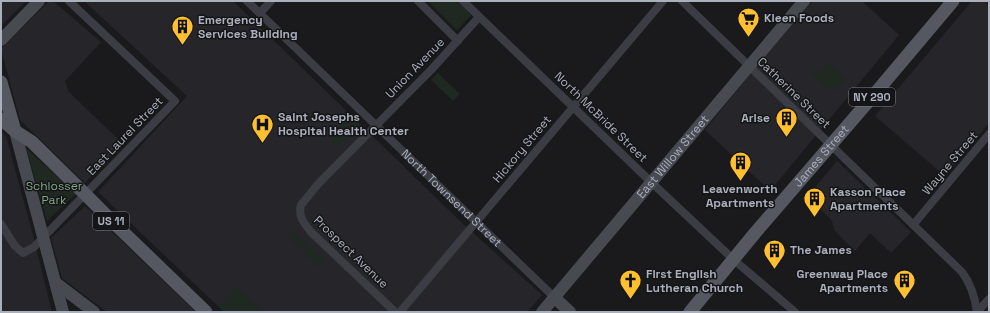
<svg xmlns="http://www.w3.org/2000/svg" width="990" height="313" font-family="'Space Grotesk',sans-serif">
	<rect width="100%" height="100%" fill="#1a1a1d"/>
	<g fill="#26262a">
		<polygon points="1,1 26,1 1,26"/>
		<polygon points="49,1 53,1 101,42 65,81 68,91 123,144 85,183 20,120 1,49"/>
		<polygon points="84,1 233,1 461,222 542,295 527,312 224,312 98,192 187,96"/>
		<polygon points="812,1 862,1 899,35 770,191 705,130 757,66"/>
		<polygon points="972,1 983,1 989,6 989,123 945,176 875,116"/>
		<polygon points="1,131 6,136 34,239 52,312 1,312"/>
		<polygon points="837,161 911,232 891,253 870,233 855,251 834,230 832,221 808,196"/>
		<polygon points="85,206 196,312 107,312 62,278 51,238"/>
	</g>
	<g fill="#1f2821">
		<polygon points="428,1 457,1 471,15 457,30"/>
		<path d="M829,63L846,79L835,91L834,89C831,87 830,88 828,90L811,73L816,69L819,72Z"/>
		<polygon points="438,73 460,94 453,101 431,80"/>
		<polygon points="346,114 348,114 360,125 337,147 329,139 346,121"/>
		<polygon points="26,148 76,194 47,221"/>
		<polygon points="292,230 307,244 302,250 287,236"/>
		<polygon points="309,247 320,255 324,262 319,267 313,262 314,261 310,257 308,258 305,256 306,254 304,252"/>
		<polygon points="237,287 263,312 226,312 219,306"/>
	</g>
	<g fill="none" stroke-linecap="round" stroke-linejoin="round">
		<g stroke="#3c3d44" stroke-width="8">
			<path id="s1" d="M247,1L554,297"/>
			<polyline points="418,1 458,41"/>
			<polyline points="463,1 651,182 734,260 795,312"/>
			<path d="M682,1L962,272C971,284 975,297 977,312"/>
			<polyline points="260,13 271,1"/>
			<polyline points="1,224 15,246 23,253 34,247 175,101 69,1"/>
			<polyline points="913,225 989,134"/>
			<path d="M395,312L311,232C304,223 298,217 301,205L319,183L431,70L479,17"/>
			<polyline points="400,312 663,1"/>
			<polyline points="977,312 989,299"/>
		</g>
		<g stroke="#484a52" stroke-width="12">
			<polyline points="1,40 39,1"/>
			<polyline points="15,131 63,312"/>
			<polyline points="56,283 94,312"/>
			<polyline points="554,297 570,312"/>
			<path id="s2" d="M542,312L804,1"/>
		</g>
		<g stroke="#565861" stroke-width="13">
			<polyline points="1,82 15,131"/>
			<polyline points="1,119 15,131 32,142 85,194 117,226 206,312"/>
			<path id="s3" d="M690,312L755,233L867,103L953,1"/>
		</g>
	</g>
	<defs>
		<symbol id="supermarket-pin" viewBox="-11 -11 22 30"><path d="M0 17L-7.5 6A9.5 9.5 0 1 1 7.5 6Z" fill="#ffc030" stroke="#151518"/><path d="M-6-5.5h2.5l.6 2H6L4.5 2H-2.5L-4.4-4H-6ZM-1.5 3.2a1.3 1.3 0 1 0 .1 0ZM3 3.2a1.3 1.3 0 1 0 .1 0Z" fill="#111"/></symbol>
		<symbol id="building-pin" viewBox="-11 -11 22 30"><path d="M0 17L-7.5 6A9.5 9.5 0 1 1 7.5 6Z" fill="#ffc030" stroke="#151518"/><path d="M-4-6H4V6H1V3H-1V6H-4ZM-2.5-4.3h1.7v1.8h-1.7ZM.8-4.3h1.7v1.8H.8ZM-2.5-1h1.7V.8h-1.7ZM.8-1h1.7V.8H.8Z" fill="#111"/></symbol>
		<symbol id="hospital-pin" viewBox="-11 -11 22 30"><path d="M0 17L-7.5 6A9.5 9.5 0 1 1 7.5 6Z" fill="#ffc030" stroke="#151518"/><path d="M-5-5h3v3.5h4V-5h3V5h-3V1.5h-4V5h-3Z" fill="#111"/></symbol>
		<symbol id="church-pin" viewBox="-11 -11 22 30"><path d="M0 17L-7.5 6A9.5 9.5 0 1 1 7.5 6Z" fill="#ffc030" stroke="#151518"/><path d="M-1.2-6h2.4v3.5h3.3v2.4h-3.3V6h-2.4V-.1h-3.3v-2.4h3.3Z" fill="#111"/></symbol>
	</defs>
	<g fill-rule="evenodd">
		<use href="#supermarket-pin" x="736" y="6" width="25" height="34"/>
		<use href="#building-pin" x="170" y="14" width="25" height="34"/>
		<use href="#building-pin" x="774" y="106" width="25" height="34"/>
		<use href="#hospital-pin" x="250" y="112" width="25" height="34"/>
		<use href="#building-pin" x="728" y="150" width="25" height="34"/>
		<use href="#building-pin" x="802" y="186" width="25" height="34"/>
		<use href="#building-pin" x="762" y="238" width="25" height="34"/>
		<use href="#church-pin" x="618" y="268" width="25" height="34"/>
		<use href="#building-pin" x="892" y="268" width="25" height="34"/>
	</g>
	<g text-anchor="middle" stroke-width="3" stroke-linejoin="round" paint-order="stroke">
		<g fill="#151518" stroke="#7e828c" stroke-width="1">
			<rect x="849" y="88" width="46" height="18" rx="3"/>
			<rect x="93" y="212" width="36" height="18" rx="3"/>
		</g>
		<g font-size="11" font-weight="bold" fill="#abb0bd">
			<text x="872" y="101">NY 290</text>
			<text x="111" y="225">US 11</text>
		</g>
		<g font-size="12" font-weight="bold" fill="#abb0bd" stroke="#151518" text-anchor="start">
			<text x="764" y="22">Kleen Foods</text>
			<text x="198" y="24">Emergency<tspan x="198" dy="14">Services Building</tspan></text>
			<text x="278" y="121">Saint Josephs<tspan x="278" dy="14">Hospital Health Center</tspan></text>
			<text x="770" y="122" text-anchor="end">Arise</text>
			<text x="740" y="193" text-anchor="middle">Leavenworth<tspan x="740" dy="14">Apartments</tspan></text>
			<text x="830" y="196">Kasson Place<tspan x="830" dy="14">Apartments</tspan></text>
			<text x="790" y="254">The James</text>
			<text x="646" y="278">First English<tspan x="646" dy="14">Lutheran Church</tspan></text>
			<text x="888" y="278" text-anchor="end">Greenway Place<tspan x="888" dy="14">Apartments</tspan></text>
		</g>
		<g font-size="12" fill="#abb0bd" stroke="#151518">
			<text transform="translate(415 68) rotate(-46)" y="4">Union Avenue</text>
			<text transform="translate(794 93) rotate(44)" y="4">Catherine Street</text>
			<text transform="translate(601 117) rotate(44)" y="4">North McBride Street</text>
			<text transform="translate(125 136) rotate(-46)" y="4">East Laurel Street</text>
			<text transform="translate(522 149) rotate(-50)" y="4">Hickory Street</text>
			<text dy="4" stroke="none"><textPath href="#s2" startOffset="203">East Willow Street</textPath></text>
			<text dy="4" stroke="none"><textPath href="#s3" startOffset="204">James Street</textPath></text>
			<text transform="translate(950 163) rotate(-50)" y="4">Wayne Street</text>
			<text dy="4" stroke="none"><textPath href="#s1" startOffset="284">North Townsend Street</textPath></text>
			<text transform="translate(351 252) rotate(44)" y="4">Prospect Avenue</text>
		</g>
		<g font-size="12" fill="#81aa85" stroke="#151518">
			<text x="54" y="190">Schlosser<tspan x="54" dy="14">Park</tspan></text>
		</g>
	</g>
	<rect width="990" height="313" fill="none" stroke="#abb0bd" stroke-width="4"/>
</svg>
